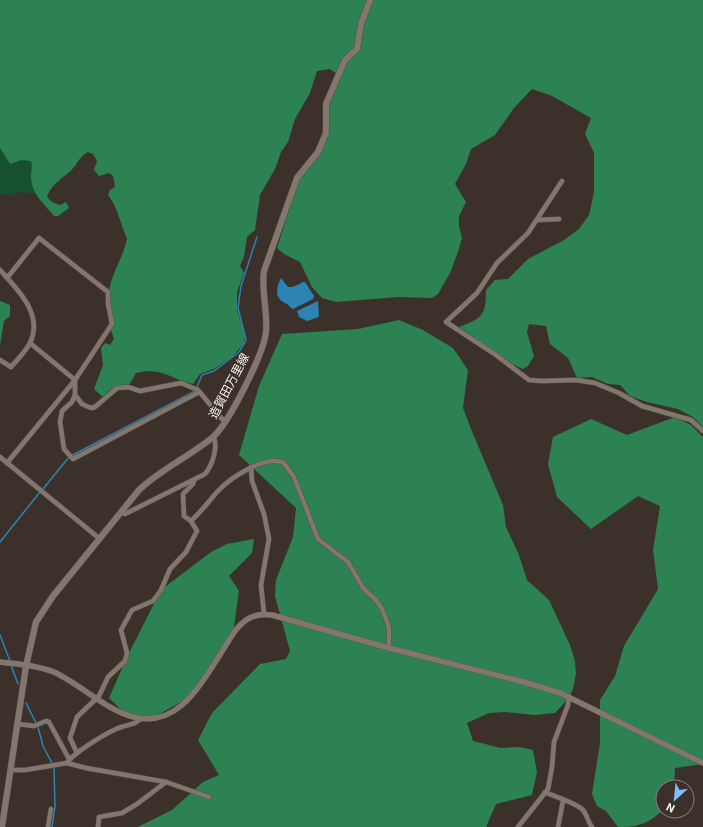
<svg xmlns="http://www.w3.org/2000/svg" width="703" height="827" font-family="Roboto,'Noto Sans JP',sans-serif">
	<rect width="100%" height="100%" fill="#3c312a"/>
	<polygon fill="#175031" points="0,148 21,160 31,161 34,169 31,177 36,194 17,192 13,196 0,194"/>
	<g fill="#2c8253">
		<path d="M0,0H368L355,48L337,74L330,69L317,71L310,93L295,119L288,142L281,152L275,169L260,195L255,230L247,237L244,256L240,266L244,273L237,292V310L245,337L243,344L233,356L214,369L200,374L193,384C169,379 163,367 136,373L129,385C117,385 111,388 103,397L94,389L103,365L101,348L105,343L110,345L114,339L111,330C117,317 107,305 109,291C112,272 124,256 127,238C120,223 118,208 108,195L110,190L115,187L113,176L109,173L99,176L94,170L97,161L93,154L88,152C81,156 79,160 75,166C66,177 52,182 47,197L52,202L60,205L66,202L69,208L58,216H54C45,205 31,193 31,177C31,170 33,168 31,161L21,160L10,164L0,148Z"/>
		<path d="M372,0H703V427L693,417L678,409L647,402L630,396L620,385L608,384L592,377L577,378L568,358L550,344L546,326L529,324L527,332L534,356L528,366L523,369L507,362L459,327C483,318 486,315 486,290L495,280L508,279L528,259L564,240L579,229L589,215L594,192V153L585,134L591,118L552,96L532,89L514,108L495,135L471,149L466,164L455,184L466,202L459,216V226L462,238L458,252L450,273L438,294L432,298L398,297L336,302L322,298L312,287L300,262L284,254L277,248L299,179L320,154L328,105L346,62L359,50L364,25Z"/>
		<polygon points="0,292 0,301 10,305 10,316 4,321 0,346"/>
		<polygon points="399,320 423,330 453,348 468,370 463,408 471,429 503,505 506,527 519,555 527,580 549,600 570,645 575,661 576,673 573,689 568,699 555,713 534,715 505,712 489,713 467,723 473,741 501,748 519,747 533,750 537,772 532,795 496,804 486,827 138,827 172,810 203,782 219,775 198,740 212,713 260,664 286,659 290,651 275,596 276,580 293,537 296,508 239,455 259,386 282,334 358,329"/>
		<path d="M675,417L691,425L703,437V764L675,768L674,787H663V810C648,824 638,827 618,827L606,811L597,806L592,794L600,743V700L615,676L624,646L658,589L653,550L660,506L638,496L591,529L557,497L548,464L553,437L591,419L627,435Z"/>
		<polygon points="254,539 252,553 229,576 239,591 233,633 190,697 154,717 127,715 109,698 127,657 161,590 211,552 227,544"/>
	</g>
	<g fill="#2b84b4">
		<path d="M281,278L288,287H292L300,284L302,282H305L314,296L313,299L293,309L291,308C288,304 287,304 283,302C274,296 277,286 281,278Z"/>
		<polygon points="318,301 319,317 307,321 299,317 297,311"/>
	</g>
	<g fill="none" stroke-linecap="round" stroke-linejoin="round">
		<g stroke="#2b84b4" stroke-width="1.5">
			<polyline points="197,387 202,375 214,371 239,352 246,340 238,308 241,286 257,237"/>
			<polyline points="43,489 69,457 195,391"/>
			<polyline points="0,542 40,492"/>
			<polyline points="0,635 10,661"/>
			<polyline points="11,665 18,684"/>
			<polyline points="26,703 38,727 43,746 54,767 55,807 52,827"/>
		</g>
		<defs>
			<g id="minor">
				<polyline points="562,181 528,233 497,263 477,293 446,322 496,355 529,380 541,381 576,380 595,383 619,393 642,406 691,420 703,431"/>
				<polyline points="537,220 559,219"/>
				<path d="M0,270C17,289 44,314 30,343C26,351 17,360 11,367L0,360"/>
				<polyline points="7,278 39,238 108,292 108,303 112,324 75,380 7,463"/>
				<polyline points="30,343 75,380 75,395 72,402 62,411 60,422 64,449 73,459 199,392"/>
				<polyline points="75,395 82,404 91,408 95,407 117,388 128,387 140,391 181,383 198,390 222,419 226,420"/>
				<polyline points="0,457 100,539"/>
				<polyline points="251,467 252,481 264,514 269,539 261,585 264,614"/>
				<path d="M121,512L125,514L205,474C212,466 219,446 213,436"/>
				<path d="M191,521C201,512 209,501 218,491C230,478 266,454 284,463L294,477L318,539L348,562L363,588L376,600L382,609L389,627V648"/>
				<polyline points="18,724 34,726 46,721 49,722 69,759"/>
				<polyline points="77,753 70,738 77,717 99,696 108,677 125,661 127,653 121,630 132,610 153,601 161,590 170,569 186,552 197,531 191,521 184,516 183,494 193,484 194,480"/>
				<path d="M67,763C73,753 105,734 116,729C124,725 137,725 141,718"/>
				<polyline points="11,770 25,770 67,763 86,768 166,782 209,797"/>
				<path d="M545,792C555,797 577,803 583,810C587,815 588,822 592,827"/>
				<polyline points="48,827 51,809"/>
				<polyline points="98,827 99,817 122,813 137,804 166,782"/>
				<polyline points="518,827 548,789 552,767 554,742 568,705 569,696"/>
				<polyline points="558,827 563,801"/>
			</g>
			<path id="tertiary" d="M0,662C17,664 37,665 54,672C93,690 136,744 182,705C201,689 220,653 235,631C245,618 255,613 272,615L389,648L524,682L560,693L703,763"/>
			<path id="secondary" d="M2,827L26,666L36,622L53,596L139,490C161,469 189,457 213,437C229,423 264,353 266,332C268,311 261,292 264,271L297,178L318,152L326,133V104L345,60L357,49L361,24L370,0"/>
		</defs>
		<use href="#minor" stroke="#564d47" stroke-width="5.5"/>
		<use href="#tertiary" stroke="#564d47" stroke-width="6"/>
		<use href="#secondary" stroke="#564d47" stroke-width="7"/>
		<use href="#minor" stroke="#82766e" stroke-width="4.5"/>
		<use href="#tertiary" stroke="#82766e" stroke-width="5.5"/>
		<use href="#secondary" stroke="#82766e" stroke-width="6"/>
	</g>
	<g text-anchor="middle" stroke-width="3" stroke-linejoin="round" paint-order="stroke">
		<g font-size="12" fill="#f9f2ed" stroke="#3c312a">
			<text transform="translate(229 386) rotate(-62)" y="4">造賀田万里線</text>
		</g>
	</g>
	<g transform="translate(675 799) rotate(207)"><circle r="19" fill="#3c312a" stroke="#887e78"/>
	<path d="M0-3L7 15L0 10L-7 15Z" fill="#82bcfa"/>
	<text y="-6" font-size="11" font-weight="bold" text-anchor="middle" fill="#f9f2ed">N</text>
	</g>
</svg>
